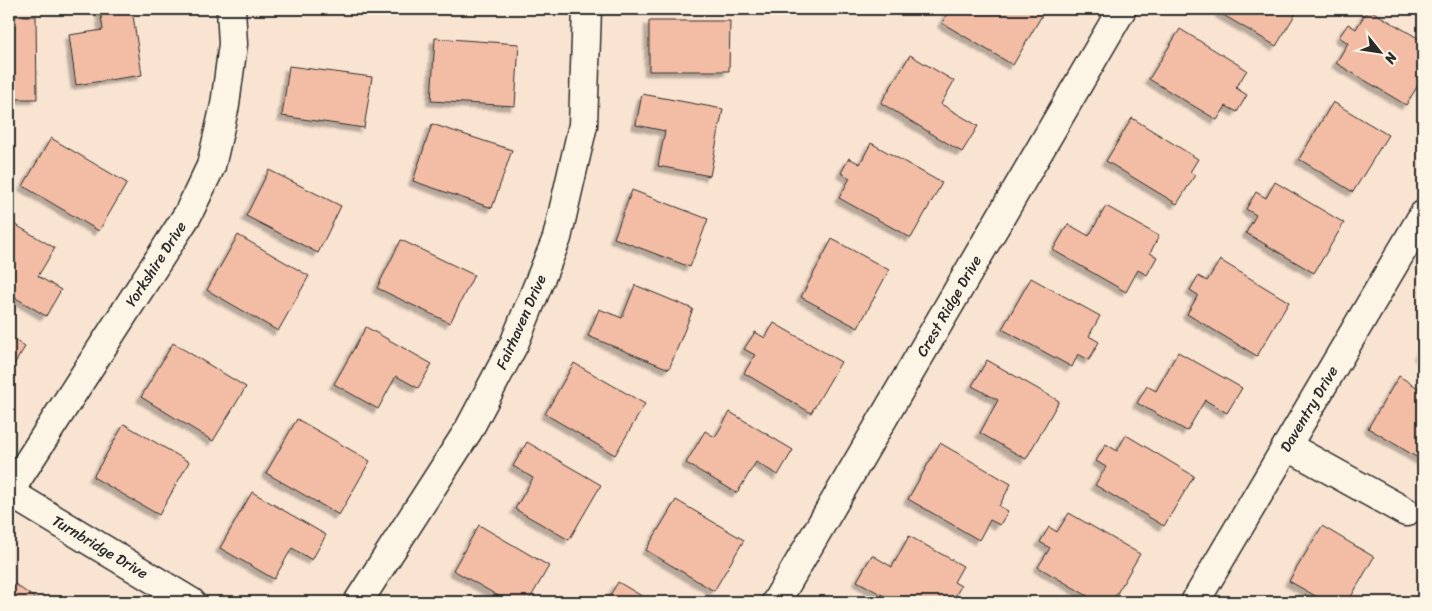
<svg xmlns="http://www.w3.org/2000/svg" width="1432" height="611" font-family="Sriracha,sans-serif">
	<defs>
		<filter id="shadow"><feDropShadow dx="-4.5" dy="4.5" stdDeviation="1" flood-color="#0004"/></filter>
	</defs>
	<rect width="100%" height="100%" fill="#f9e4d2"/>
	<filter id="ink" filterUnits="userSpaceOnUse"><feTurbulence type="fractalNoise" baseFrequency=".02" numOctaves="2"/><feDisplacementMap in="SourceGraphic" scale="10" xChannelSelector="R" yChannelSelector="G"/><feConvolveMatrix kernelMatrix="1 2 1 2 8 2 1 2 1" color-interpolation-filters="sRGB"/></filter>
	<g filter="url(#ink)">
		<g fill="#f3bda5" stroke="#2b2b2b" filter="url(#shadow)">
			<polygon points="100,9 132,9 142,75 76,85 69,35 103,30"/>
			<polygon points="950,9 1043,9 1045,10 1013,65 942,23"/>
			<polygon points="1222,9 1292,9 1291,11 1296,13 1276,46 1220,13"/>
			<polygon points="1368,9 1423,41 1423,77 1406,105 1336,63 1348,43 1339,37 1348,24 1356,29"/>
			<polygon points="9,16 36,16 37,99 9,99"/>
			<polygon points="649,21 730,21 729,71 649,71"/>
			<polygon points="1180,29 1247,70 1236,88 1247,95 1237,112 1226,106 1217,120 1149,79"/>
			<polygon points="435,38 519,44 515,106 431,101"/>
			<polygon points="910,55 954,81 941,104 978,126 962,152 881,103"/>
			<polygon points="289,66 372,77 364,128 282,116"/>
			<polygon points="642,94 723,109 710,176 658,166 665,131 636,125"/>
			<polygon points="1333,102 1388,135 1353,192 1299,159"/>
			<polygon points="1132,118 1198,159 1190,172 1195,175 1177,204 1106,161"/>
			<polygon points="432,124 512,150 492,208 413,181"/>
			<polygon points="51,138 127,183 99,231 23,186"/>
			<polygon points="871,143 942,183 911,238 839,198 850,178 841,173 849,158 860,164"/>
			<polygon points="269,170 341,206 318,253 246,216"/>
			<polygon points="1275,182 1344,223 1314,273 1246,233 1256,215 1246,209 1256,192 1266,198"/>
			<polygon points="632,190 708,219 690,267 614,238"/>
			<polygon points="1106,206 1159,236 1150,253 1157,257 1147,275 1138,270 1126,292 1053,250 1068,224 1089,236"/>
			<polygon points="9,221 55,248 38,276 61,290 46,316 9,294"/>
			<polygon points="238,235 309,276 278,331 207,290"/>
			<polygon points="832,239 889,270 858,328 801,297"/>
			<polygon points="401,240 474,275 450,323 377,288"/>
			<polygon points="1220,260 1289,302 1257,356 1187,314 1198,295 1190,290 1198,276 1207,281"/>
			<polygon points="1031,278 1100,316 1089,336 1099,342 1089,360 1078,354 1072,367 1002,329"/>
			<polygon points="635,285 693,309 669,369 588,336 599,309 622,318"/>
			<polygon points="774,323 841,362 811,413 744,373 755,355 744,349 755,332 765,338"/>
			<polygon points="366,327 432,364 418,388 396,376 378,409 334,384"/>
			<polygon points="9,336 25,347 9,372"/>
			<polygon points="173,343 246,387 213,441 141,397"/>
			<polygon points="1423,346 1423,358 1418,355"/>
			<polygon points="1178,352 1242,388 1227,413 1205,400 1187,431 1137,403 1147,386 1156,391"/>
			<polygon points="987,360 1059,401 1026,459 980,433 998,400 972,386"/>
			<polygon points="574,363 645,404 615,455 545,414"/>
			<polygon points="1399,376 1423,391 1423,461 1368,428"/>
			<polygon points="730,412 793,450 778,475 756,462 737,493 686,463 705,431 715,437"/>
			<polygon points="297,419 370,461 339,515 266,473"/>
			<polygon points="124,424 189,462 159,515 93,477"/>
			<polygon points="1126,435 1194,476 1164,526 1095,485 1106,467 1096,461 1106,444 1117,451"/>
			<polygon points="527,442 601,485 569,540 515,509 533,478 513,466"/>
			<polygon points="940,443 1011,484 999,506 1008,511 1000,525 990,520 979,540 908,499"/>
			<polygon points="252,492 326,535 312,560 292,548 274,579 220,548"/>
			<polygon points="676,500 744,540 714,591 646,550"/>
			<polygon points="1069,513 1140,554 1112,602 1098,602 1038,567 1050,548 1040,542 1049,527 1057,532"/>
			<polygon points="479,525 549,566 528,602 509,602 453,570"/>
			<polygon points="1322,526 1374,557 1348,602 1326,602 1289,581"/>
			<polygon points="909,536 963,566 954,582 961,586 952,602 946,602 942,600 941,602 895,602 857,581 872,555 892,567"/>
			<polygon points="618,582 652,602 606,602"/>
			<polygon points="15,584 40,602 9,602 9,592"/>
		</g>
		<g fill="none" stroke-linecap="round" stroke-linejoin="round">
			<defs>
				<g id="street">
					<polyline points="1287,446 1406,512"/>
					<polyline points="9,492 188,214 211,166 225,105 233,44 231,9"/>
					<polyline points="9,492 191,602"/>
					<polyline points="358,602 468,431 514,344 557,238 583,125 587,9"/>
					<polyline points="776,602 1122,9"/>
					<polyline points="1195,602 1423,215"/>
				</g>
			</defs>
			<use href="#street" stroke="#2b2b2b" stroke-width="31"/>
			<use href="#street" stroke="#fcf5e5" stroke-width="28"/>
		</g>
	</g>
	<g text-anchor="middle" stroke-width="4.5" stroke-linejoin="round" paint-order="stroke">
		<g font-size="15" fill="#2b2b2b" stroke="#fcf5e5">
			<text transform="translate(156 264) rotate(-57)" y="5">Yorkshire Drive</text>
			<text transform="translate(949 306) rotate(-60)" y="5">Crest Ridge Drive</text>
			<text transform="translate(521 322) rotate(-66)" y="5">Fairhaven Drive</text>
			<text transform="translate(1309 409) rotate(-59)" y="5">Daventry Drive</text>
			<text transform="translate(100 547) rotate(31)" y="5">Turnbridge Drive</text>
		</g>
	</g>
	<rect width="1432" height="611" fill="none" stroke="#fcf5e5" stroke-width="30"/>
	<rect x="15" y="15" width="1402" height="581" fill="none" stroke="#2b2b2b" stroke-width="2" filter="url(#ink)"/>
	<g transform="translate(1380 52) rotate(120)" stroke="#fcf5e5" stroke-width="4" paint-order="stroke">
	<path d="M0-4L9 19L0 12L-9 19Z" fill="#2b2b2b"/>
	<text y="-8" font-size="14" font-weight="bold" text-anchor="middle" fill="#2b2b2b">N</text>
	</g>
</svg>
